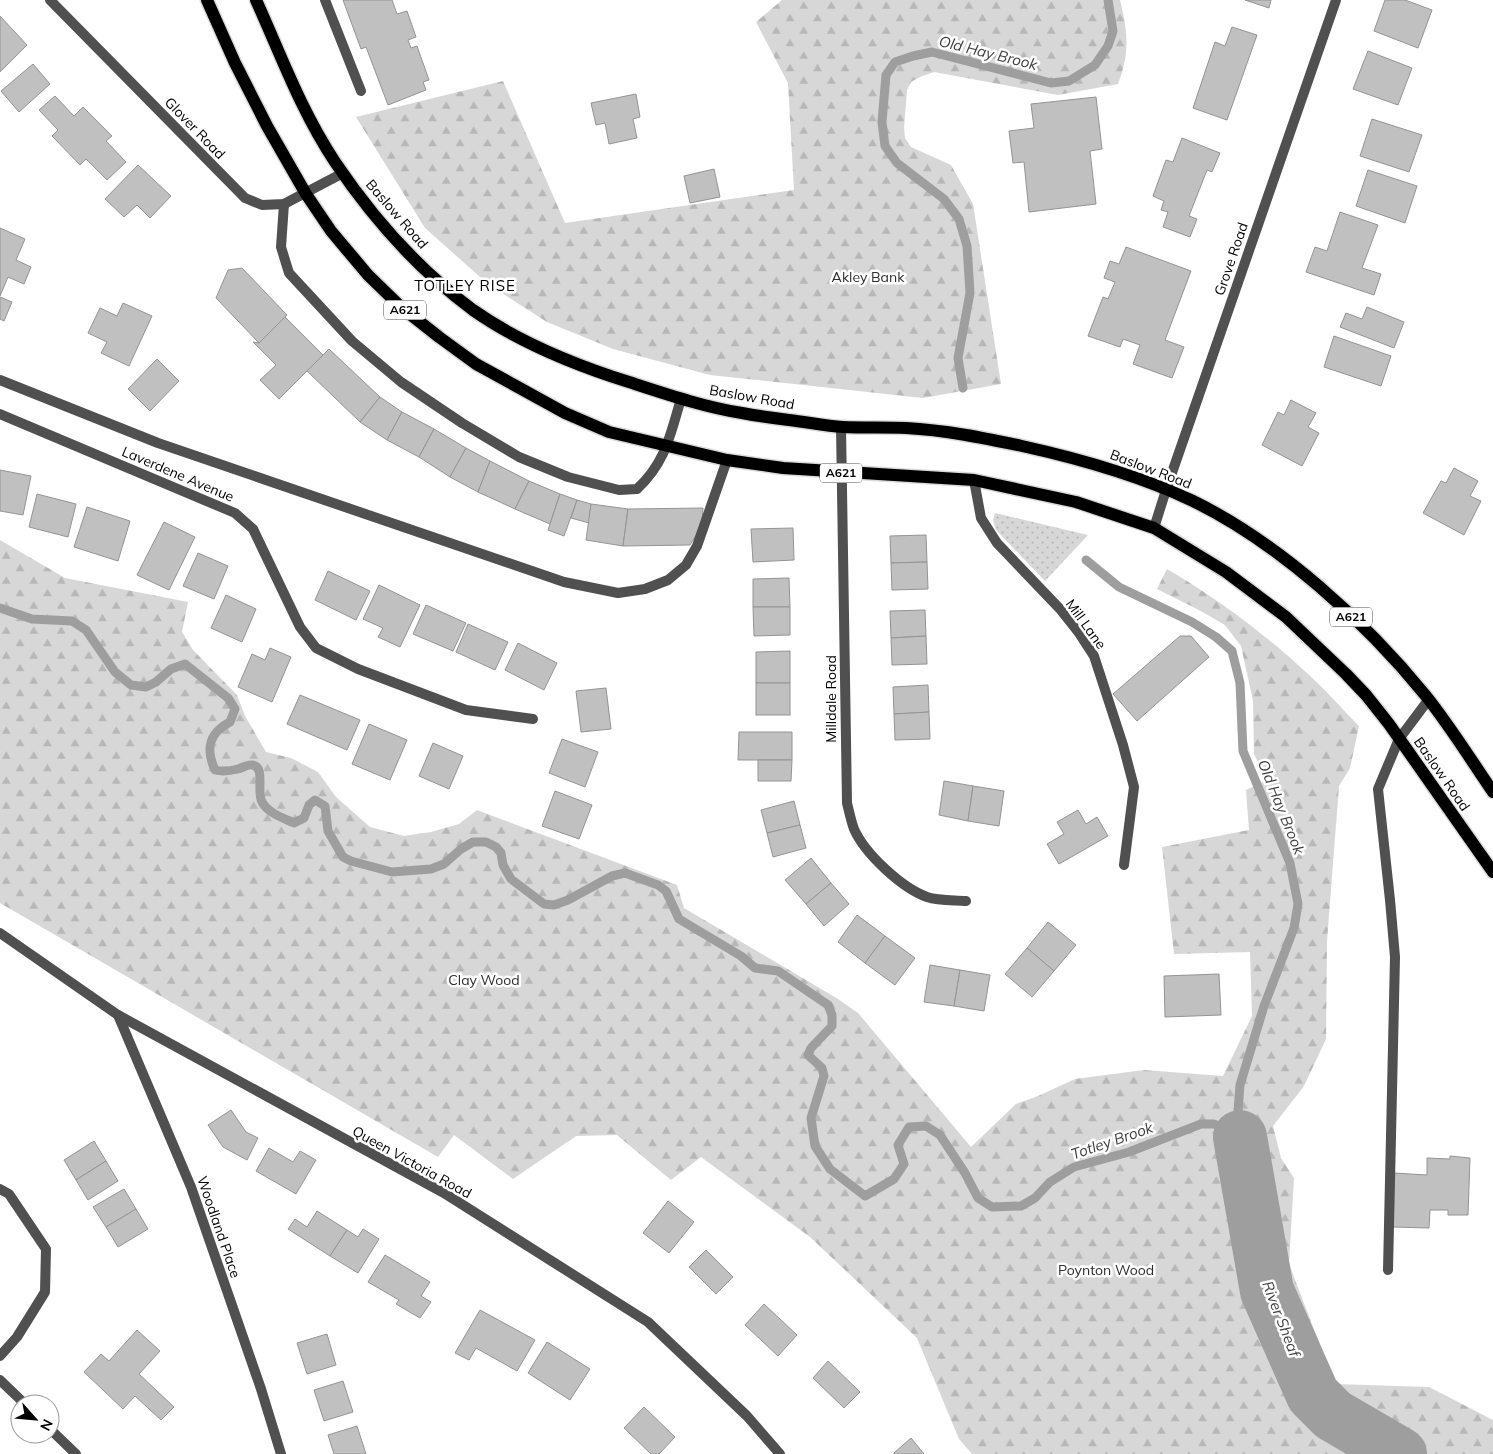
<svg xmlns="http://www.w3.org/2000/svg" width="1493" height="1454" font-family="Mulish,sans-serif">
	<defs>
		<pattern id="grass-dots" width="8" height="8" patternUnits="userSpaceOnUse" patternTransform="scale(1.25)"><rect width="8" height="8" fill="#d7d7d7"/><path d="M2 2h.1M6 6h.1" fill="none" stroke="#b7b7b7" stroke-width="1.8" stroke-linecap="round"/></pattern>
		<pattern id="forest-firs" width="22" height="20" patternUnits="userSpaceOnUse" patternTransform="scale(1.25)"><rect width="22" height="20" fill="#d7d7d7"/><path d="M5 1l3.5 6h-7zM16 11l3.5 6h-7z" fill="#b7b7b7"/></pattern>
	</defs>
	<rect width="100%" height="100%" fill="#fff"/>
	<polygon fill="url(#grass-dots)" points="995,513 1088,535 1045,581 996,530 993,520"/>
	<g fill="url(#forest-firs)">
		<path d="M782,0H1120C1128,33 1130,52 1118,84L1058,95L934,72L920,77L911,82L907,90L904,128L905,138L911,147L951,165L973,204L1001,384L923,398L710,375L613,349L547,322L488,284L425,228L356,117L503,81L565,223L794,190L788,83L756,22Z"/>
		<path d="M0,540L65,578L188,602L182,632L193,650L237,695L245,716L266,752L291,758L318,772L336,797L370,827L404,836L431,832L459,824L477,810L677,885L684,908L838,999L858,1013L971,1147L1016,1104L1038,1096L1075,1079L1144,1070L1223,1076L1252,1016L1250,952L1174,954L1162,847L1249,830L1246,790L1267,780L1254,754L1253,701L1241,646L1225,625L1199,610L1157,589L1167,569C1218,599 1265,634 1308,674C1326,690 1342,709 1359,726L1350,768L1339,786L1327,941L1326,1039L1304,1086L1273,1126L1281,1158L1294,1178L1289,1264L1335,1384L1429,1387L1493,1420V1454H972L959,1439L917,1338L810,1237L701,1157L671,1180L617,1135L576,1136L513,1179L454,1135L438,1157L0,903Z"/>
	</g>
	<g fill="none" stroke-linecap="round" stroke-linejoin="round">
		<g stroke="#9e9e9e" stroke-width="9">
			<polyline points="963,388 958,358 970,293 967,246 959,219 944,199 897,163 885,146 882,122 886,75 895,62 913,56 932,52 1051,83 1069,81 1095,65 1108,46 1113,31 1108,0"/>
			<polyline points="1086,560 1119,587 1192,622 1216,637 1232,651 1240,683 1243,751 1290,863 1298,904 1294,928 1264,1006 1240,1085 1237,1124 1240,1137"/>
			<path d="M0,608L32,619L72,621L86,630L115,672L131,685L146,687L156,682L171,669L185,664L228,698L235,709L230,722C209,733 205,748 215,770C223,772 230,771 238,769C242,768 248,764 252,765C266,766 256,792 262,802C268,813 283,818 294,823L304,818L309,805L315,800L325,806L328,831L343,857L351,861L392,872L431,869L444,864L461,849L473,842H486L496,847L501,853L503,865L511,879L544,904L554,905L568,900L612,876L625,873L658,885L666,891L679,919L741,956L755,968L778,971L828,1005L832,1015V1026L811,1048L808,1055L822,1068L824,1076L811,1118L815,1146L830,1169L865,1196L894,1179L904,1164L898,1145L909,1127L926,1126L940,1135L965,1173L978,1198L992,1207L1021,1206L1035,1198L1050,1182L1074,1167L1129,1152L1201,1124H1214L1240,1137"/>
		</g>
		<polyline stroke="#9e9e9e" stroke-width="54" points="1240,1137 1267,1291 1313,1395 1333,1415 1400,1454"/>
	</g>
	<g fill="#c0c0c0" stroke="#949494">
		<polygon points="343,0 392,0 397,14 407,11 416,37 408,40 411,48 417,46 429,80 423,82 426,90 388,105 366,47 361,49"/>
		<polygon points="1245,0 1271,0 1269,8"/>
		<polygon points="1385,0 1405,0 1432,10 1418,48 1374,31"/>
		<polygon points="0,16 27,45 0,72"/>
		<polygon points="1232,27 1257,35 1227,120 1193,108 1215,42 1225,46"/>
		<polygon points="1368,51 1412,68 1398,105 1353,89"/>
		<polygon points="33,64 50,84 19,112 1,91"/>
		<polygon points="636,94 640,117 633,119 637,138 609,144 605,123 596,125 591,103"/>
		<polygon points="55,96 74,116 83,107 112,136 106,141 126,162 107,180 86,159 80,165 52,136 58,130 39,110"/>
		<polygon points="1096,97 1102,149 1090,151 1096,204 1029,212 1024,162 1013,163 1009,131 1034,128 1031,104"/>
		<polygon points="1372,119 1422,135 1409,172 1360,156"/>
		<polygon points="1182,138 1220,153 1212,172 1207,170 1189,216 1197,219 1190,237 1163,227 1168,212 1161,210 1164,201 1153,196 1166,160 1173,162"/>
		<polygon points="138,165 171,196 150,218 137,205 124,217 105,199"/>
		<polygon points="714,169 720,197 690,203 684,176"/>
		<polygon points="1368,170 1417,186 1405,223 1356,206"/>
		<polygon points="1340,212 1378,225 1362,268 1381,274 1374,295 1306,272 1315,247 1327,251"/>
		<polygon points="0,228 25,239 16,260 31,267 24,284 8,277 0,296"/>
		<polygon points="1126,247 1191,271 1165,340 1184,347 1172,378 1133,364 1140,345 1123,339 1120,347 1088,336 1103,297 1108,299 1115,282 1104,278 1110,261 1119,264"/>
		<polygon points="242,268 287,315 259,343 216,298 228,270"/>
		<polygon points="0,297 12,302 4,321 0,319"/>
		<polygon points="123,303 152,316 129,366 101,353 107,342 88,333 100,308 117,316"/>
		<polygon points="1367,307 1404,322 1394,348 1340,327 1346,313 1362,319"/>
		<polygon points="285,317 323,355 279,399 260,380 276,365 253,342 259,343"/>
		<polygon points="1334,336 1391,356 1381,386 1324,367"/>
		<polygon points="329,349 380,397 360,422 307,371"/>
		<polygon points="157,359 179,381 150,411 128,389"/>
		<polygon points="380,397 402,412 387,440 360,422"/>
		<polygon points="1291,400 1316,413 1308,427 1319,433 1302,466 1262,445 1278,412 1284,415"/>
		<polygon points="402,412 434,429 419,457 387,440"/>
		<polygon points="434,429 466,448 450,477 419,457"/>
		<polygon points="466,448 490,461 478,492 450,477"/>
		<polygon points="490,461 529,481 515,509 478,492"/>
		<polygon points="1454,468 1478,481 1470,496 1481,501 1464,535 1423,513 1441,481 1446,483"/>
		<polygon points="0,470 31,476 23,515 0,511"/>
		<polygon points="529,481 560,494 550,524 515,509"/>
		<polygon points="37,494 76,504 68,537 29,527"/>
		<polygon points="560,494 577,500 564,536 548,530"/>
		<polygon points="577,500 591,504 589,523 571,518"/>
		<polygon points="591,504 628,509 623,546 586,540"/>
		<polygon points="87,507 130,521 118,561 74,547"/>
		<polygon points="703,508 702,526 690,545 623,546 628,509"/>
		<polygon points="164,522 195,537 169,590 137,575"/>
		<polygon points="793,528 794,560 753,562 751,529"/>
		<polygon points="926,535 927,562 891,563 890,536"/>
		<polygon points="198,553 228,566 214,599 183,586"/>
		<polygon points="927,562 928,589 892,590 891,563"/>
		<polygon points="328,571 370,591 356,620 315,600"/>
		<polygon points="789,578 790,607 753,607 753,579"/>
		<polygon points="379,585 420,605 400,647 378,637 383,628 363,619"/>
		<polygon points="226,595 256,609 242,642 211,628"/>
		<polygon points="426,605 466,623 453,651 413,634"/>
		<polygon points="753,607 790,607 790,635 754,636"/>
		<polygon points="925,610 926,636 891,638 890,611"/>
		<polygon points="468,624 508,642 495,670 456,652"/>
		<polygon points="926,636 927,664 892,665 891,638"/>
		<polygon points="1180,636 1191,636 1209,657 1137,721 1113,694"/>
		<polygon points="518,643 557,663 544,690 505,670"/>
		<polygon points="270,648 291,657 272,702 238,687 252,654 265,660"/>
		<polygon points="790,651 790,683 756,683 756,652"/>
		<rect x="756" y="683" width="34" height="32"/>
		<polygon points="928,685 929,712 894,714 893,687"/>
		<polygon points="606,688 611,729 581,732 576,691"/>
		<polygon points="300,695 360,720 347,750 287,724"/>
		<polygon points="929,712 930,739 895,740 894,714"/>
		<polygon points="369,724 407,740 390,780 352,764"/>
		<polygon points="739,732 792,732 792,760 738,760"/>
		<polygon points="562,739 598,752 585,787 549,773"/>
		<polygon points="433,743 463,756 449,789 419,776"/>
		<polygon points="758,760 792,760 791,781 758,781"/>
		<polygon points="944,781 973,786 968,821 939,815"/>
		<polygon points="973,786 1004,791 999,826 968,821"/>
		<polygon points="555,791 592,805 579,839 542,826"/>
		<polygon points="794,801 800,825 767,833 761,810"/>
		<polygon points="1078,810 1086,824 1097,817 1108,836 1059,864 1047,844 1064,834 1057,822"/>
		<polygon points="800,825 806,848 773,857 767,833"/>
		<polygon points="811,858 831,883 806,904 785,880"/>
		<polygon points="831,883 849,904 824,926 806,904"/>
		<polygon points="857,915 885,936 865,963 838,942"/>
		<polygon points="1048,922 1076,945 1054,971 1027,948"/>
		<polygon points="885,936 915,958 895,985 865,963"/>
		<polygon points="1027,948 1054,971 1032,997 1005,974"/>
		<polygon points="930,965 960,970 954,1006 924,1002"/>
		<polygon points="960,970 990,975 984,1011 954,1006"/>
		<polygon points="1219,974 1221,1015 1165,1017 1164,976"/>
		<polygon points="231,1110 246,1132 258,1138 247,1160 223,1147 208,1125"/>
		<polygon points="94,1141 106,1161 76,1180 64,1160"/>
		<polygon points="269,1148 293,1162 300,1151 316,1160 296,1194 256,1171"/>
		<polygon points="1450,1156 1470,1158 1468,1215 1448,1215 1448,1210 1430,1210 1429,1228 1393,1227 1394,1173 1427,1175 1427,1158 1450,1159"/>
		<polygon points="106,1161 118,1181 88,1200 76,1180"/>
		<polygon points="124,1189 136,1209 106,1227 93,1207"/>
		<polygon points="668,1201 694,1222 669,1253 643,1233"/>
		<polygon points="136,1209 148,1229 118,1247 106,1227"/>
		<polygon points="317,1211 347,1230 330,1256 288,1229 295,1219 307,1227"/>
		<polygon points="363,1229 379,1239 358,1273 330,1256 347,1230 358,1237"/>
		<polygon points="706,1250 733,1277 716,1294 689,1267"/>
		<polygon points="385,1255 430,1282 421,1296 431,1302 420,1318 396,1304 399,1300 368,1282"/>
		<polygon points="764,1304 797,1335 778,1356 745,1325"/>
		<polygon points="480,1310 535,1340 517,1371 476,1348 469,1360 455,1353"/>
		<polygon points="137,1330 160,1351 139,1374 174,1407 161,1420 135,1396 123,1409 84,1372 101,1354 109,1361"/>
		<polygon points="327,1334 336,1365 307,1374 297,1343"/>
		<polygon points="547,1342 590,1369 570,1400 528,1373"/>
		<polygon points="828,1361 860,1392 844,1408 813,1378"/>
		<polygon points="343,1381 353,1412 324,1421 314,1390"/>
		<polygon points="644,1407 675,1437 659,1454 651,1454 624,1428"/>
		<polygon points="357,1426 366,1454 334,1454 328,1435"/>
		<polygon points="911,1438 924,1454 894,1454 894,1453"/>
	</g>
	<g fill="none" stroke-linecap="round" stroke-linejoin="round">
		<defs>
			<g id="primary">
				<polyline points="207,0 235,63 267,126 306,194 331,231 368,275 401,307 439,337 476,364 565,413 609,432 727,460 783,468 974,480 1076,502 1154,528 1226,572 1286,617 1346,674 1366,695 1389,724 1493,872"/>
				<path d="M256,0C281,55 301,111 335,162C372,217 419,270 473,310C520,343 575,365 629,382C666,394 704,407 742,413C758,416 773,418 789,420C807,422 825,426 843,427C864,428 885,427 906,428C945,430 984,438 1022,446C1081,459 1138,475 1193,501C1279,543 1366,622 1426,696C1450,726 1471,760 1493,792"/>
			</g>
		</defs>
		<use href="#primary" stroke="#dbdbdb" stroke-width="15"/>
		<g stroke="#505050" stroke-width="10">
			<polyline points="325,0 361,91"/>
			<polyline points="0,380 158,443 564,582 618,593 645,589 668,580 686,565 697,546 727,460"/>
			<polyline points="1388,1270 1395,957 1390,900 1378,789 1399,739 1429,699"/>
		</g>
		<g stroke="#505050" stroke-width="10">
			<polyline points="50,0 245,198 262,205 284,204 343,173"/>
			<path d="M284,204L281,247L289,273L352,341L401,382L462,423L519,457L568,477L619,490L637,489C666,462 670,435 681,399"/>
			<polyline points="0,414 235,513 253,529 300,627 316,648 358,669 466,710 533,719"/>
			<path d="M841,427L847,803C849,811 851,821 854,829C865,854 902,888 927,897C939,901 953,900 966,901"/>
			<polyline points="974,480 981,518 997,543 1060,609 1079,633 1094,656 1123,745 1134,787 1124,865"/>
			<polyline points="1154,528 1166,490 1336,0"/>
			<polyline points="118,1015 444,1193 648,1322 747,1416 780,1454"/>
			<polyline points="0,1189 9,1194 46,1249 45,1292 17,1337 0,1356"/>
			<polyline points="0,1380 25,1404"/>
			<polyline points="50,1429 76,1454"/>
		</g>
		<polyline stroke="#505050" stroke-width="10" points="0,933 118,1015 191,1187 261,1389 281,1454"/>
		<use href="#primary" stroke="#000" stroke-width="12"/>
	</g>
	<g text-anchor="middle" stroke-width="5" stroke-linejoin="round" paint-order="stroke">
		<g fill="#fff" stroke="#4c4c4c" stroke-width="1">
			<rect x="384" y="300.5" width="42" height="19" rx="4"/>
			<rect x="820" y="463.5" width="42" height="19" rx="4"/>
			<rect x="1330" y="607.5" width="42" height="19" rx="4"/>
		</g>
		<g font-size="12" font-weight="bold" fill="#000">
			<text x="405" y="314">A621</text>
			<text x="841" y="477">A621</text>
			<text x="1351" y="621">A621</text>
		</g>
		<g font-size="14" fill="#000" stroke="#fff">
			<text transform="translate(195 128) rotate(46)" y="5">Glover Road</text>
			<text transform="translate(397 214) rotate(49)" y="5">Baslow Road</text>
			<text transform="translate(1231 259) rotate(-71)" y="5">Grove Road</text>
			<text transform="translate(752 397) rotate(10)" y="5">Baslow Road</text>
			<text transform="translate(1151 469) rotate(21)" y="5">Baslow Road</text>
			<text transform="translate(178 474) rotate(23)" y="5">Laverdene Avenue</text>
			<text transform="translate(1086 624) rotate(54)" y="5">Mill Lane</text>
			<text transform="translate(831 699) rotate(-90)" y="5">Milldale Road</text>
			<text transform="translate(1442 774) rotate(55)" y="5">Baslow Road</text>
			<text transform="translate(412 1162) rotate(29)" y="5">Queen Victoria Road</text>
			<text transform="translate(219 1227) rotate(71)" y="5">Woodland Place</text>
		</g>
		<g font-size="14" fill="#2e2e2e" stroke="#fff">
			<text x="868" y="282">Akley Bank</text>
			<text x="484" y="985">Clay Wood</text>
			<text x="1106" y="1275">Poynton Wood</text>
		</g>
		<g font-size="15" font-style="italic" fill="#3f3f3f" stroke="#fff">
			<text transform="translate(988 53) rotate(14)" y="5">Old Hay Brook</text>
			<text transform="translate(1281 807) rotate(68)" y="5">Old Hay Brook</text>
			<text transform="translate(1112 1141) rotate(-19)" y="5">Totley Brook</text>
			<text transform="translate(1281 1319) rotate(69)" y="5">River Sheaf</text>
		</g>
		<g font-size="15" letter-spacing="1" fill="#000" stroke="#fff">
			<text x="465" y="291">TOTLEY RISE</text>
		</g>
	</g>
	<g transform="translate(35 1419) rotate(117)"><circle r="24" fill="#ffffff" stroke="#999999"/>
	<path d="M0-4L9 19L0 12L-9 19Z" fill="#000000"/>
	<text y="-8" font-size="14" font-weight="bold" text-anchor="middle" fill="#000000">N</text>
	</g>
</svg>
